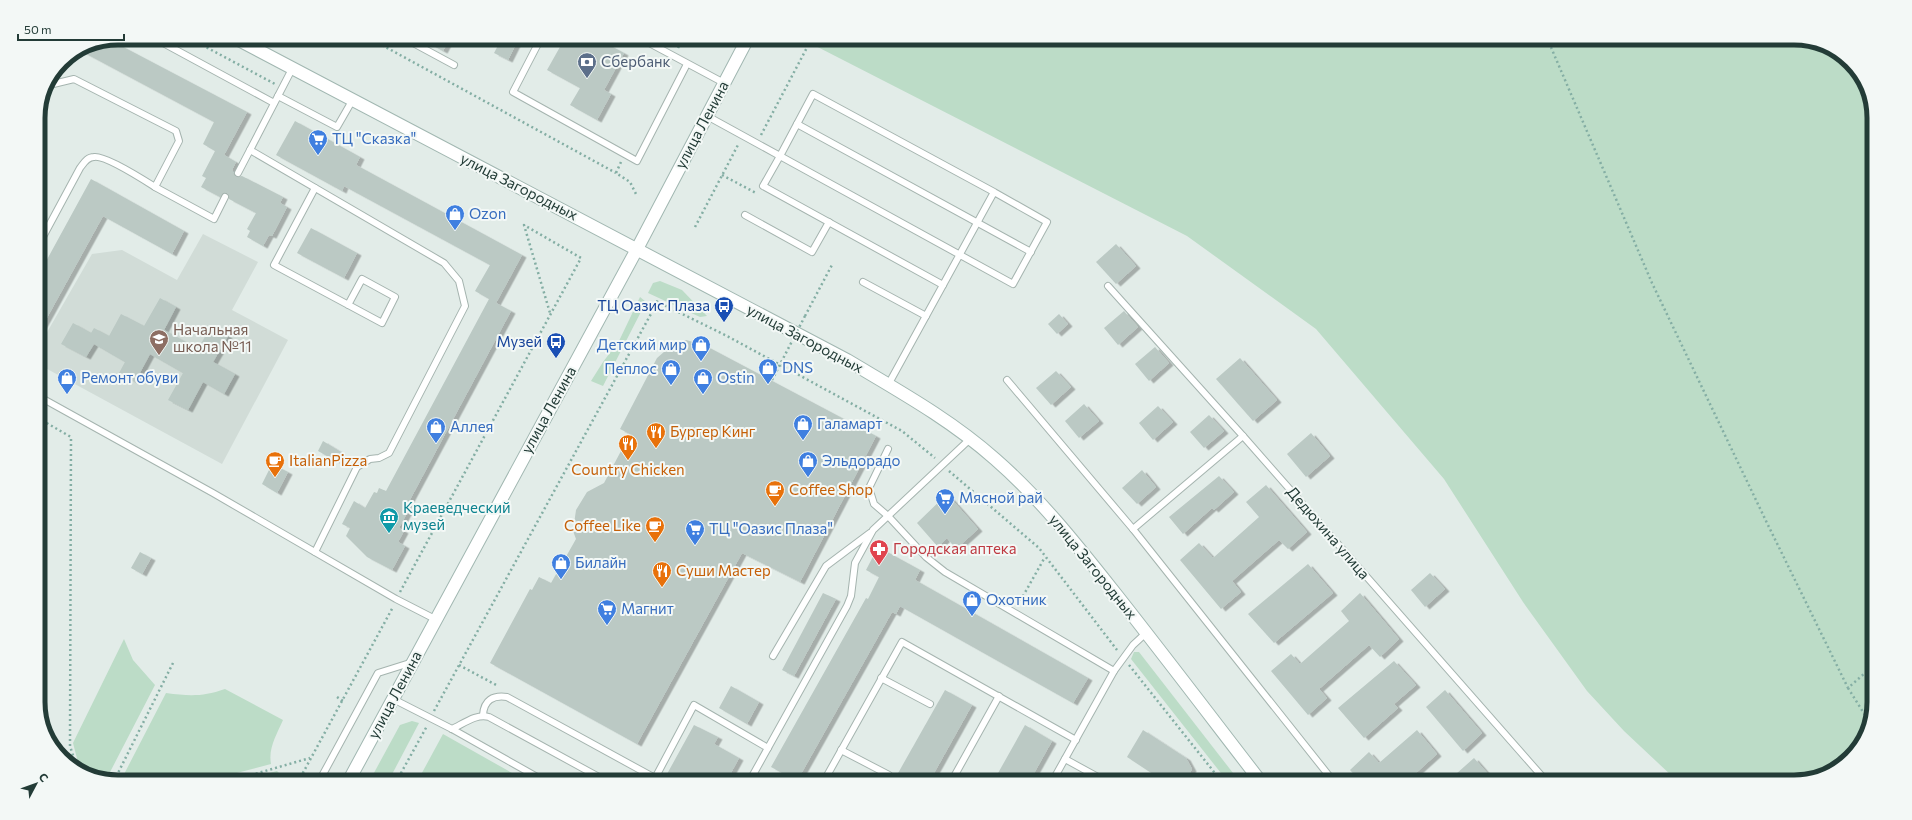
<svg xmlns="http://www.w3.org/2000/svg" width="1912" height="820" font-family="Commissioner,sans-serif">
	<defs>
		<filter id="shadow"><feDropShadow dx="4.5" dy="2.5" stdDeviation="0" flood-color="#0004"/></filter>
	</defs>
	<rect width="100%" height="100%" fill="#e2ece8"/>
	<polygon fill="#d1dcd7" points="203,234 258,262 232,310 288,340 222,464 38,364 38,348 92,254 122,250 177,280"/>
	<g fill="#bcdcc7">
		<polygon points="800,38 1794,38 1824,44 1858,69 1874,113 1874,702 1868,732 1839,768 1794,782 1673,782 1673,777 1624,731 1587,691 1523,602 1444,479 1316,329 1187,236"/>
		<polygon points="660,281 682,290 707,316 700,317 648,293 653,283"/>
		<polygon points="640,297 646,302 603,386 591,381 603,362 619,341"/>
		<polygon points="124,639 133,660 155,685 108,776 86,775 80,770 73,743"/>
		<polygon points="1134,652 1139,652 1240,782 1228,782 1131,659"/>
		<path d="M225,689L283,720C277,734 268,748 271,764L202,782H120L166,693C189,696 202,697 225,689Z"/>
		<polygon points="412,721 419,723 388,782 369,782 400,725"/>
		<polygon points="443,734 528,782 449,782 446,780 445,782 417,782"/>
		<polygon points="277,771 288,782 234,782"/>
	</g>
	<g fill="#bbc9c4" filter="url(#shadow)">
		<polygon points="419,38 450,38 443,51"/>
		<polygon points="502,38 519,38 508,60 494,53"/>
		<polygon points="565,38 596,38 624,53 604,90 611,94 597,120 570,105 580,88 547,70"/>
		<polygon points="110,40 247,112 224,155 236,162 232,170 236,177 242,176 283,197 280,203 287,207 272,236 269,235 263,246 247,237 250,231 247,229 256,213 229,199 229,195 227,193 223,193 220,197 201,187 206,178 202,176 215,151 203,144 214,122 79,50 88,44"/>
		<polygon points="295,121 360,157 356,165 522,255 496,303 511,311 406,507 409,509 399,528 404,531 398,542 405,546 392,570 367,557 346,536 350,528 342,524 354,501 365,508 374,492 377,493 379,488 386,491 489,299 475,291 490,265 344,186 342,191 276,155"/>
		<polygon points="91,179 184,231 172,254 103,216 38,334 38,276"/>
		<polygon points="311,228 357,253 344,278 297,253"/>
		<polygon points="1116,244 1136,266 1116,284 1096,262"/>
		<polygon points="160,298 176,307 164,330 198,349 211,326 228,336 213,362 235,374 224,394 203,382 188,410 168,400 183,373 150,354 135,382 119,373 125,362 94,344 86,357 61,344 73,323 91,333 94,328 109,336 121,314 144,326"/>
		<polygon points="1124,311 1138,327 1118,345 1104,328"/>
		<polygon points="1059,314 1068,324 1057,334 1048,324"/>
		<polygon points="686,340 704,345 876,436 800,582 742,553 637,744 490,663 530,589 532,590 539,577 551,583 576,539 573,531 576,510 587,492 604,483 630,434 620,429 657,358 672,345"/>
		<polygon points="1155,347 1169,363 1149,381 1135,364"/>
		<polygon points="1240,358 1277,400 1253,421 1216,379"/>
		<polygon points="1056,371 1071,387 1051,405 1036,388"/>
		<polygon points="1084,404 1099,421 1079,438 1065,421"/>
		<polygon points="1158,406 1173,422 1153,440 1139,423"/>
		<polygon points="1209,415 1224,431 1204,448 1190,432"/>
		<polygon points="1311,433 1330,456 1306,477 1287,454"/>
		<polygon points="323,441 341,452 336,461 318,451"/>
		<polygon points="272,464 288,472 277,493 262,484"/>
		<polygon points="1142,470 1156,487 1137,504 1122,488"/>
		<polygon points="1219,476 1234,492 1214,510 1212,508 1183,534 1169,517"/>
		<polygon points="1266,485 1307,532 1288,549 1279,540 1232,581 1241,592 1221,609 1180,560 1199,543 1213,558 1259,517 1246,502"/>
		<polygon points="947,494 978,529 956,549 947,538 938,547 917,523"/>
		<polygon points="878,547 920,570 915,580 1088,678 1073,703 900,606 896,614 892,612 797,781 771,767 866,598 868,599 879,577 866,570"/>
		<polygon points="140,552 151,558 142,574 131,568"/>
		<polygon points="1308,564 1333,593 1274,643 1248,614"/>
		<polygon points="1430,573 1445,589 1425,607 1411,590"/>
		<polygon points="823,593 836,599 794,676 782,670"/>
		<polygon points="1360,593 1399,639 1380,657 1369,645 1319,689 1327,698 1308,715 1271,671 1291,654 1300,664 1349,621 1341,611"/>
		<polygon points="1394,661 1416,685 1394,704 1398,708 1364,738 1338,708"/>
		<polygon points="731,686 759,702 747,724 719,708"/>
		<polygon points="945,690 972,705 929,782 893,782"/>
		<polygon points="1445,690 1482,733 1463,751 1426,707"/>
		<polygon points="694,725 718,737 714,744 739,758 726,782 682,782 667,774"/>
		<polygon points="1025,725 1052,741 1029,782 993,782"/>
		<polygon points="1143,730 1186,758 1192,769 1185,782 1165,782 1127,757"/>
		<polygon points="1417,730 1437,754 1406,782 1361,782 1350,770 1369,752 1379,763"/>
		<polygon points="1474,758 1495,782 1447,782"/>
	</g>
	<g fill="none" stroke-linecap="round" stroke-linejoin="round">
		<defs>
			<g id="lane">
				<polyline points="154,38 274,103"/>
				<polyline points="404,38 454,65"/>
				<polyline points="541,38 513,92 637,161 687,64"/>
				<polyline points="640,38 724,83"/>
				<polyline points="292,69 250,150 444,263 459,281 465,306 389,453 379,458 370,459 357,467 315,552"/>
				<polyline points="278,96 337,127 352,101"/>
				<polyline points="707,116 780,156 763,186 943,285 888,385"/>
				<polyline points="797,124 1031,252"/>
				<polyline points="238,173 250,150"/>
				<polyline points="155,187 214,219 225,197"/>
				<polyline points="315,188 274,265 382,323 395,297 362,279 348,305"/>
				<polyline points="745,215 812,252 829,222"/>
				<path d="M38,246L80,168C84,163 87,157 94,157C105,155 144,180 155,187L179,141L176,131L74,79L45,86"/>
				<polyline points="863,282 926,316"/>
				<path d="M943,285C960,254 977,223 994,192L813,94L780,156L1013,284L1047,222L994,192"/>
				<polyline points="1108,286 1243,436 1547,782"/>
				<polyline points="1007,380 1133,529 1334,782"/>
				<polyline points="38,396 213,493 396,599 435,619"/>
				<polyline points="888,449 869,488 874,504 888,516 926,557 945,572 1114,671"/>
				<polyline points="1133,529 1243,436"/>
				<polyline points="773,656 826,566 870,533"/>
				<polyline points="881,678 930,704"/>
				<polyline points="393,699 452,729 546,782"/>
				<path d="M483,715C484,700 493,695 507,697L655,778"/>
				<path d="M452,729C463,724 477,713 489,717L608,782"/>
				<polyline points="841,750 889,775"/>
				<polyline points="1065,759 1107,782"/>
				<polyline points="324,782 322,776 378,673 413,662"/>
				<polyline points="653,782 694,705 768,748"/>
				<polyline points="749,782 847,606 851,596 855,563 873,530 970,439"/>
				<polyline points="826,782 824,781 902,642 1076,740"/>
				<polyline points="951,782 999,696"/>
				<polyline points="1052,782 1114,671 1133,645 1146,633"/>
			</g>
			<g id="secondary">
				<path d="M235,38L847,360C897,390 950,419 995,459C1042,500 1080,549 1119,598C1167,659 1214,721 1261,782"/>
				<polyline points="348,782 637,249 748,38"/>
			</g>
		</defs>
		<use href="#lane" stroke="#a5b4af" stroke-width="8"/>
		<use href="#secondary" stroke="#a1b7b1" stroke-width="14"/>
		<g stroke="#84aea4" stroke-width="2.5" stroke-dasharray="2 3" stroke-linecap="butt">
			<polyline points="189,38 275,84"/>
			<polyline points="369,38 616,173"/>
			<polyline points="1547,38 1652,283 1767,523 1848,688 1874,665"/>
			<polyline points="678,48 679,46 715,42 717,38"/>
			<polyline points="761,135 812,38"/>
			<polyline points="621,162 616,173 630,182 636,194"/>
			<polyline points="722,175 756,193"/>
			<polyline points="695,227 739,143"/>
			<polyline points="656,301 727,336 902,431 935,458"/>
			<polyline points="805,316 833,263"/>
			<polyline points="38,418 71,437 70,746 77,768"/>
			<polyline points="949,471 1039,548 1117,650"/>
			<polyline points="400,592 581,258 524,225 550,313"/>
			<polyline points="1018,605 1045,557"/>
			<polyline points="459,665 498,686"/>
			<polyline points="1129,665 1222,782"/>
			<polyline points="1848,688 1870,723"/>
			<polyline points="337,697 343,701"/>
			<polyline points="434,711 658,301"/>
			<polyline points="87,776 101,776 114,781"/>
			<polyline points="554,776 564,782"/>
			<polyline points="114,781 174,661"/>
			<polyline points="227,782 310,758"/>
			<polyline points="298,782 393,607"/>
			<polyline points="396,782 427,726"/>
		</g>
		<use href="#lane" stroke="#fff" stroke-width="6"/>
		<use href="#secondary" stroke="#fff" stroke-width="12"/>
		<polyline stroke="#84aea4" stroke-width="2.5" stroke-dasharray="2 3" stroke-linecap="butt" points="772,380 805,316"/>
	</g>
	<defs>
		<symbol id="bank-pin" viewBox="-11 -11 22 30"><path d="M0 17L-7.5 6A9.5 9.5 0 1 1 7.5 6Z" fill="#5c6f8a" stroke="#f3f8f6"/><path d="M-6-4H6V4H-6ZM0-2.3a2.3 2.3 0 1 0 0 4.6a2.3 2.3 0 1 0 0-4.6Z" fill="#fff"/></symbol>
		<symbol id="supermarket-pin" viewBox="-11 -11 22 30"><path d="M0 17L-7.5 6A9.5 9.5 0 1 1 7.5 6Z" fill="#3f7fe0" stroke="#f3f8f6"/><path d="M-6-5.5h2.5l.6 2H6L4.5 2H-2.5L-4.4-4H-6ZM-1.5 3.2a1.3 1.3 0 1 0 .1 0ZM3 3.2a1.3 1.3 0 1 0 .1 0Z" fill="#fff"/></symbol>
		<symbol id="shop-pin" viewBox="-11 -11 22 30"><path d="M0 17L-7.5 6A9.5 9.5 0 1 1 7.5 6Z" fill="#3f7fe0" stroke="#f3f8f6"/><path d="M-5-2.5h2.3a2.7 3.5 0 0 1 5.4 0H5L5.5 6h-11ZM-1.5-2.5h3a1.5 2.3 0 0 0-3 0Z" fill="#fff"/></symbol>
		<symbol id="bus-pin" viewBox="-11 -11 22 30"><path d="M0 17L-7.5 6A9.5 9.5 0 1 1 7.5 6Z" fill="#1a4fb4" stroke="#f3f8f6"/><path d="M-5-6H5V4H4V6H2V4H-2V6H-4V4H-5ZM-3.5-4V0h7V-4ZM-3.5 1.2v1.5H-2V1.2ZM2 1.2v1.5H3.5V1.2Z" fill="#fff"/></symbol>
		<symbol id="school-pin" viewBox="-11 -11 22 30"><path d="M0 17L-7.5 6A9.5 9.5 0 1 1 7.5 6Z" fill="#8d6e63" stroke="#f3f8f6"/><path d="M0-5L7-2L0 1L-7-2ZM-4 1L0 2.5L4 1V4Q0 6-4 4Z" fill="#fff"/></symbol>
		<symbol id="restaurant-pin" viewBox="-11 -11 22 30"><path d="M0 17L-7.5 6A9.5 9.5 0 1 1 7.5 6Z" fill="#e8710a" stroke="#f3f8f6"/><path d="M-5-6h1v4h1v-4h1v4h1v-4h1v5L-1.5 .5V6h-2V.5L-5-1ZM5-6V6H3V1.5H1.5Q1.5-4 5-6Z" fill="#fff"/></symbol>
		<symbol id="cafe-pin" viewBox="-11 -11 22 30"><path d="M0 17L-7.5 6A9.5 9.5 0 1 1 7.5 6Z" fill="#e8710a" stroke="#f3f8f6"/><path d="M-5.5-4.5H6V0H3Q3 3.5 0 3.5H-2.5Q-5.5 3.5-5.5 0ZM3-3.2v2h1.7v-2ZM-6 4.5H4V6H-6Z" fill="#fff"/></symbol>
		<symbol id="museum-pin" viewBox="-11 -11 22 30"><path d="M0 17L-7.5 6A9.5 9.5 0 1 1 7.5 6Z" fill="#0f9aa8" stroke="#f3f8f6"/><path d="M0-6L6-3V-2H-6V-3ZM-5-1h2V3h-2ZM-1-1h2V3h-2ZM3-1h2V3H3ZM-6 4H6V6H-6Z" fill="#fff"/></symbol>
		<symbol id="pharmacy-pin" viewBox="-11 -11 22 30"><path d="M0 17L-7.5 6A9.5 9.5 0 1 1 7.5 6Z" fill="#e0444e" stroke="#f3f8f6"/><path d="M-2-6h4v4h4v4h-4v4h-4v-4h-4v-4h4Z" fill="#fff"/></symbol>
	</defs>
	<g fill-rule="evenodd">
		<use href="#bank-pin" x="576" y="51" width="22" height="30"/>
		<use href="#supermarket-pin" x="307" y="128" width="22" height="30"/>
		<use href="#shop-pin" x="444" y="203" width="22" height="30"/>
		<use href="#bus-pin" x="713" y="295" width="22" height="30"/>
		<use href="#school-pin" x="148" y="328" width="22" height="30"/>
		<use href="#bus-pin" x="545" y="331" width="22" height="30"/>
		<use href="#shop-pin" x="690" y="334" width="22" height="30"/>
		<use href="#shop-pin" x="757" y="357" width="22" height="30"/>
		<use href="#shop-pin" x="660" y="358" width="22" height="30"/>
		<use href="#shop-pin" x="56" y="367" width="22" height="30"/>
		<use href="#shop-pin" x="692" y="367" width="22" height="30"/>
		<use href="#shop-pin" x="792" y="413" width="22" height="30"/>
		<use href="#shop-pin" x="425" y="416" width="22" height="30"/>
		<use href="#restaurant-pin" x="645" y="421" width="22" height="30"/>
		<use href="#restaurant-pin" x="617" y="433" width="22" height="30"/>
		<use href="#cafe-pin" x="264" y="450" width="22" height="30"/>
		<use href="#shop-pin" x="797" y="450" width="22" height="30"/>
		<use href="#cafe-pin" x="764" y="479" width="22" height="30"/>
		<use href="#supermarket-pin" x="934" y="487" width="22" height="30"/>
		<use href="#museum-pin" x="378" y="506" width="22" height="30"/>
		<use href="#cafe-pin" x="644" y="515" width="22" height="30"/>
		<use href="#supermarket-pin" x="684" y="518" width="22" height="30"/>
		<use href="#pharmacy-pin" x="868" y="538" width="22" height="30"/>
		<use href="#shop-pin" x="550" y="552" width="22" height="30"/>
		<use href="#restaurant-pin" x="651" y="560" width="22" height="30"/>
		<use href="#shop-pin" x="961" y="589" width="22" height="30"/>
		<use href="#supermarket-pin" x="596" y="598" width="22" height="30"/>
	</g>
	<g text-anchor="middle" stroke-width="4" stroke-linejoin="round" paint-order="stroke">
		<g font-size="15" fill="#4e5e75" stroke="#f3f8f6" text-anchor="start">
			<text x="601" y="67">Сбербанк</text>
		</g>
		<g font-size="15" fill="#233c37" stroke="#f3f8f6">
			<text transform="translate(702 125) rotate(-62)" y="5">улица Ленина</text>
			<text transform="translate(519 187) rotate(27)" y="5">улица Загородных</text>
			<text transform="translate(805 339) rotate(28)" y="5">улица Загородных</text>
			<text transform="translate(549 410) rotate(-61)" y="5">улица Ленина</text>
			<text transform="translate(1328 533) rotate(49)" y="5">Дедюхина улица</text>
			<text transform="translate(1093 567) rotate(51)" y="5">улица Загородных</text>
			<text transform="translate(395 695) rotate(-62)" y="5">улица Ленина</text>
		</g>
		<g font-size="15" fill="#366cbe" stroke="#f3f8f6" text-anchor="start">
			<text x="332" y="144">ТЦ "Сказка"</text>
			<text x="469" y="219">Ozon</text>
			<text x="687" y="350" text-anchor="end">Детский мир</text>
			<text x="782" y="373">DNS</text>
			<text x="657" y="374" text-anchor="end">Пеплос</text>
			<text x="81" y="383">Ремонт обуви</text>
			<text x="717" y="383">Ostin</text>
			<text x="817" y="429">Галамарт</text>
			<text x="450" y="432">Аллея</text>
			<text x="822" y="466">Эльдорадо</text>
			<text x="959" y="503">Мясной рай</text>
			<text x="709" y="534">ТЦ "Оазис Плаза"</text>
			<text x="575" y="568">Билайн</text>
			<text x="986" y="605">Охотник</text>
			<text x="621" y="614">Магнит</text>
		</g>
		<g font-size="15" fill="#164399" stroke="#f3f8f6" text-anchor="end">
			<text x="710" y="311">ТЦ Оазис Плаза</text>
			<text x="542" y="347">Музей</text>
		</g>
		<g font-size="15" fill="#785e54" stroke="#f3f8f6" text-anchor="start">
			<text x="173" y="335">Начальная<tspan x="173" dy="17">школа №11</tspan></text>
		</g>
		<g font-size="15" fill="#c56008" stroke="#f3f8f6" text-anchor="start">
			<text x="670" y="437">Бургер Кинг</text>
			<text x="289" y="466">ItalianPizza</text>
			<text x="628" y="475" text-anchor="middle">Country Chicken</text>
			<text x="789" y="495">Coffee Shop</text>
			<text x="641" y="531" text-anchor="end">Coffee Like</text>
			<text x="676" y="576">Суши Мастер</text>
		</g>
		<g font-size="15" fill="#0d838f" stroke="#f3f8f6" text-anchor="start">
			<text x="403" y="513">Краеведческий<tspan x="403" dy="17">музей</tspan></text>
		</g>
		<g font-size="15" fill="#be3a42" stroke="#f3f8f6" text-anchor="start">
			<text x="893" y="554">Городская аптека</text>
		</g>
	</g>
	<path d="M0 0H1912V820H0ZM118 45H1794A73 73 0 0 1 1867 118V702A73 73 0 0 1 1794 775H118A73 73 0 0 1 45 702V118A73 73 0 0 1 118 45Z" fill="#f3f8f6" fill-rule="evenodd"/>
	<path fill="none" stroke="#233c37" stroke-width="5" d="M118 45H1794A73 73 0 0 1 1867 118V702A73 73 0 0 1 1794 775H118A73 73 0 0 1 45 702V118A73 73 0 0 1 118 45Z"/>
	<g transform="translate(36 784) rotate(49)" stroke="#f3f8f6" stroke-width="3" paint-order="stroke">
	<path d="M0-3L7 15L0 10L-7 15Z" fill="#233c37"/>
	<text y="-6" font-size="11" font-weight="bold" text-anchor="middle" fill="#233c37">С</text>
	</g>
	<path d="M18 34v6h106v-6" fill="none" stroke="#233c37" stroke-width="2"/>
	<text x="24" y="34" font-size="12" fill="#233c37" stroke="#f3f8f6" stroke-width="3" paint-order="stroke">50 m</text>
</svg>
